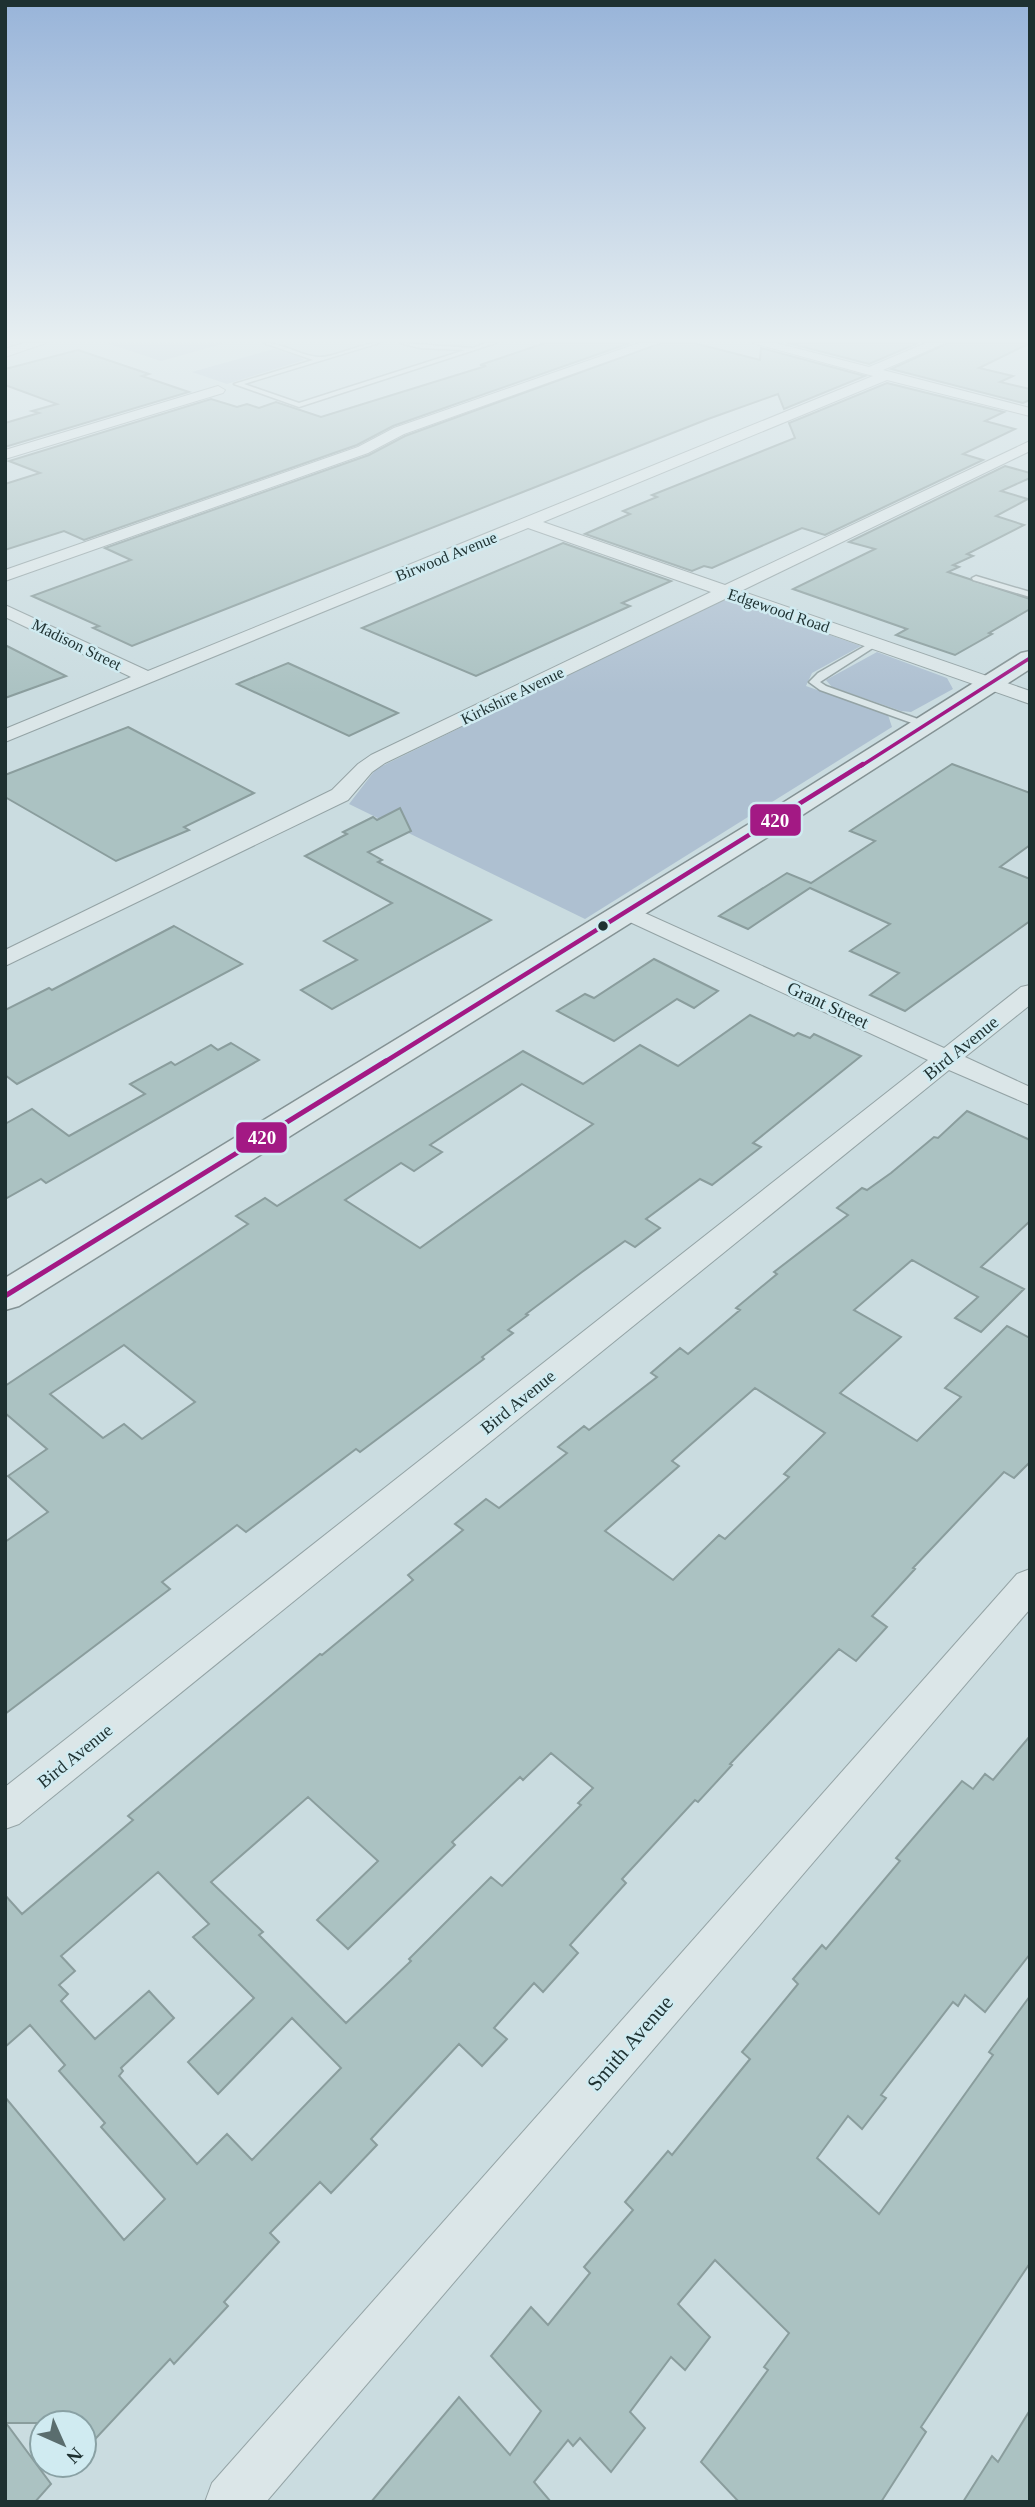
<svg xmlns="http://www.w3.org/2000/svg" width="1035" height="2507" font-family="'Times New Roman',serif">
	<rect width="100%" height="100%" fill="#cadce0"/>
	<g fill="#aec0d1">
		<polygon points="106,343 226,343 161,361"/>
		<polygon points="274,349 298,356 304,360 227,384 192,372"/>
		<polygon points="722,600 739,603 861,646 812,673 806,686 888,715 892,727 585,919 349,804 376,769"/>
		<polygon points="877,652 947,678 953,689 911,712 901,711 832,687 826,680"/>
	</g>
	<g fill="#abc2c2" stroke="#8a9d9d" stroke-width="2" fill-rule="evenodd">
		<polygon points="545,343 630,343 393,426 357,445 84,540 64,531 5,550 5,484 40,473 9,461 211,399 237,407 247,404 259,408 276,402 321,417 486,366 480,365"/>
		<polygon points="661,343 694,343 760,360 761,348 865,376 784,409 778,394 708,419 132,646 93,628 99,626 32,596 131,560 105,548 369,455 405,436"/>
		<polygon points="788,343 918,343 869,364"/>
		<polygon points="948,343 1030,343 979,368 1013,376 1000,382 1030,389 1030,400 1023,403 891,369"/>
		<polygon points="78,350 149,374 142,376 189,392 5,447 5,423 39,413 32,411 57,404 5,385 5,369"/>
		<polygon points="887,383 1004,412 985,421 1015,429 963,454 983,460 825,535 802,528 712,568 704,566 692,571 585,534 630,514 623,511 657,497 652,495 795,438 789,423"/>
		<polygon points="1005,466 1030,473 1030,478 1001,491 1028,499 996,516 1024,525 967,554 973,556 953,565 959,567 948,572 1030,599 1030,609 989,633 992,634 955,655 896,635 907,629 793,589 875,549 849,542"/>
		<polygon points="563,543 671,581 622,603 630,606 476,676 362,628"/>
		<polygon points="5,645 66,676 5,698"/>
		<polygon points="288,663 398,713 349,736 237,684"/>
		<polygon points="128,727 254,793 184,827 189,830 116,861 5,797 5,775"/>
		<polygon points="952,764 1030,793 1030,845 1000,867 1030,879 1030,921 905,1011 870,995 899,973 850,951 890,924 810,888 748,929 719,916 787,873 811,883 875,841 850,831"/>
		<polygon points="400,808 411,831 368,852 382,860 378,862 491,920 332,1009 301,990 357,960 324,941 392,903 305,856 347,834 343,832 373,817 377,820"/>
		<polygon points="174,926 242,964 17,1084 5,1075 5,1010 49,988 52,990"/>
		<polygon points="654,959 718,991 694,1008 677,999 614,1041 557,1011 585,994 594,998"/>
		<path d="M750,1015L794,1036L798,1033L810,1038L814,1034L861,1056L753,1143L761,1147L712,1185L700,1179L646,1219L660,1228L635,1247L625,1241L582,1272L526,1314L528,1315L508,1330L513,1333L482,1357L484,1359L360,1452L356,1449L246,1532L237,1525L162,1582L170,1589L5,1714V1542L48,1512L8,1476L47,1449L5,1413V1386L248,1224L236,1216L265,1198L277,1206L523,1051L583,1084L640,1045L678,1066ZM522,1084L593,1124L420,1248L345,1200L401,1163L414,1171L442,1152L430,1145ZM124,1345L195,1402L142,1439L124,1424L103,1438L50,1394Z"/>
		<polygon points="231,1043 259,1060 46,1183 41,1179 5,1199 5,1124 32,1109 69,1136 145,1094 130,1084 171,1062 175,1065 211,1045 218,1050"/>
		<path d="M967,1111L1030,1140V1221L981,1267L1024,1289L981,1332L955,1318L978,1297L912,1260L854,1310L901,1337L840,1393L917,1441L961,1397L945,1388L1007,1326L1030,1338V1462L1014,1478L1004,1472L913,1568L915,1569L872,1616L887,1627L856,1661L839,1649L730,1764L732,1765L698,1802L695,1800L622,1879L626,1883L570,1945L578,1953L543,1992L534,1983L494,2028L507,2039L482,2066L459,2044L371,2139L377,2145L331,2193L320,2182L270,2233L279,2242L224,2302L228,2306L174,2364L170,2359L84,2451V2423H6L51,2484L35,2502H5V2097L124,2240L165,2199L101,2127L105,2123L59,2071L65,2065L30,2025L5,2047V1895L22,1914L133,1820L128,1816L320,1654L322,1655L413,1580L408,1575L463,1530L455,1524L486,1499L499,1508L567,1453L558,1447L584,1426L589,1430L657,1377L651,1373L680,1348L688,1354L740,1310L736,1308L777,1274L774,1272L848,1215L837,1208L862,1188L867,1190L891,1173L934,1137L938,1138ZM755,1388L825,1433L784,1474L789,1477L725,1539L719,1535L673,1580L605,1531L679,1466L672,1461ZM551,1753L593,1788L578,1803L581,1805L502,1886L491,1877L409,1959L411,1961L346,2023L259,1935L263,1932L211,1882L308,1797L378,1861L317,1920L348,1949L455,1845L452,1842L520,1777L523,1780ZM158,1872L209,1924L193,1937L254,1998L188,2062L218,2094L292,2018L341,2068L252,2160L227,2134L197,2164L119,2076L123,2071L121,2068L174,2018L149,1991L95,2039L61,2001L68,1994L59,1985L75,1971L61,1956Z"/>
		<polygon points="1030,1736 1030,1954 985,2012 965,1995 958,2006 953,2002 881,2095 886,2098 862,2129 848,2116 817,2158 879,2214 993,2055 989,2052 1030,1996 1030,2263 921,2427 926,2432 881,2502 739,2502 701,2462 768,2370 764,2367 789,2333 715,2260 678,2304 710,2337 685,2370 671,2357 630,2412 645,2428 611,2472 580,2438 573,2446 568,2440 534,2482 551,2502 371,2502 459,2397 510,2455 541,2411 491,2356 531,2307 548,2325 590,2273 584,2267 633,2210 625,2202 668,2151 672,2155 750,2059 742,2052 798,1984 793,1979 822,1945 826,1949 900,1861 896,1858 962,1781 973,1789 985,1774 993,1780"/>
		<polygon points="1030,2410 1030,2502 963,2502 992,2456 998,2462"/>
	</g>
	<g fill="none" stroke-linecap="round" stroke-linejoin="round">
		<defs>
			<g id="lane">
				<path d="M264,343C284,343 300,356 319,357C335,358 359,343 379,343L244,384L299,403L465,350L420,348L400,343L473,348L485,343H496L299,407L234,384L313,360Z"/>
				<polygon points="976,576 1030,592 1030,597 973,580 972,578"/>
				<polygon points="872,642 879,644 820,682 826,686 929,723 929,727 923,727 820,690 809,682 818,673"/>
			</g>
			<g id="street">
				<polygon points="24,343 46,343 5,357 5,349"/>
				<polygon points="639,343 659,343 404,434 368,453 5,581 5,570 358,447 394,428"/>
				<polygon points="753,343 776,343 869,367 926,343 945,343 883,370 1030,408 1030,416 887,380 543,522 725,585 1030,441 1030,451 741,591 1030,691 1030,704 727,598 385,763 372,772 348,800 5,966 5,950 332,790 358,764 371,755 711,592 528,528 5,742 5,729 131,677 5,617 5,605 148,671 873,376"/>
				<polygon points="218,386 225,390 223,393 5,459 5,450"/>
				<polygon points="627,905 944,1048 1021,987 1030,985 1030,1005 965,1057 1030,1087 1030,1105 949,1070 19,1824 5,1829 5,1787 928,1060 619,917 615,912 619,907"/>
				<polygon points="1030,1569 1030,1609 266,2502 205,2502 212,2483 1017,1574"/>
			</g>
			<polygon id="secondary" points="1030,651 1030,669 782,828 19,1306 5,1310 5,1278 762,816 1021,653"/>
		</defs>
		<use href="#lane" stroke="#94a3a5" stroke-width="3"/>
		<use href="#street" stroke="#94a3a5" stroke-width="2"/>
		<use href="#secondary" stroke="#849294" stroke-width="3"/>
		<use href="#lane" fill="#dbe6e8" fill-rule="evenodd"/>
		<use href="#street" fill="#dbe6e8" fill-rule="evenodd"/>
		<use href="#secondary" fill="#dbe6e8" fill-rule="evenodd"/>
		<defs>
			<polyline id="bus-1-far2" points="861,766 1030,658"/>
			<polyline id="bus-1-far1" points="383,1063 863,764"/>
			<polyline id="bus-1" points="5,1296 386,1061"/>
		</defs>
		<use href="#bus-1-far2" stroke="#d0ebf1" stroke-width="7"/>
		<use href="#bus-1-far1" stroke="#d0ebf1" stroke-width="9"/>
		<use href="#bus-1" stroke="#d0ebf1" stroke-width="10"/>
		<use href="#bus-1-far2" stroke="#a31984" stroke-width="3.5"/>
		<use href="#bus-1-far1" stroke="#a31984" stroke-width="4.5"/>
		<use href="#bus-1" stroke="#a31984" stroke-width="5"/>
	</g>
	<linearGradient id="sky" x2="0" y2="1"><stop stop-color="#98b4d9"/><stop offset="0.49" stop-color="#e7eff1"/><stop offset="1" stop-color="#e7eff1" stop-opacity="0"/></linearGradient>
	<rect width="1035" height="694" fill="url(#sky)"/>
	<circle fill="#1e3131" stroke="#d0ebf1" stroke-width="2.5" cx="603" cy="926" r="6"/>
	<g text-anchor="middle" stroke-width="5" stroke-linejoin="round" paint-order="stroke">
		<g font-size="16" fill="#1e3131" stroke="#d0ebf1">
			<text transform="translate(446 556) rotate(-22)" y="6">Birwood Avenue</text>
			<text transform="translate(779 610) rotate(19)" y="6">Edgewood Road</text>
			<text transform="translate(77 644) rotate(26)" y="6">Madison Street</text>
			<text transform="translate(512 695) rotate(-26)" y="6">Kirkshire Avenue</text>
		</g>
		<g font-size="18" fill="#1e3131" stroke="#d0ebf1">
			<text transform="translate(828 1005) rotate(25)" y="6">Grant Street</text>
			<text transform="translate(961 1048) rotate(-39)" y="6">Bird Avenue</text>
			<text transform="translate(518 1402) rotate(-39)" y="6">Bird Avenue</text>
			<text transform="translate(75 1756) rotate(-39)" y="6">Bird Avenue</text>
		</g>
		<g font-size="21" fill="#1e3131" stroke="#d0ebf1">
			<text transform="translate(630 2043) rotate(-49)" y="7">Smith Avenue</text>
		</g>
	</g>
	<g stroke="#d0ebf1" stroke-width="2.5">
		<rect x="749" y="803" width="53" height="34" rx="7" fill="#a31984"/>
		<rect x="235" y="1121" width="53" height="33" rx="7" fill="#a31984"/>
	</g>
	<g font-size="19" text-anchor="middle" font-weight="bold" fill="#fff">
		<text x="775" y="827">420</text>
		<text x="262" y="1144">420</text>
	</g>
	<rect width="1035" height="2507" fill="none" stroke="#1e3131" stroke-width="14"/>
	<g transform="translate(63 2444) rotate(135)"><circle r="33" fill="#d0ebf1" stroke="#89a1a4" stroke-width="2"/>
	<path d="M0-5L12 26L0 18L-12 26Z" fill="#5a6d6e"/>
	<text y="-10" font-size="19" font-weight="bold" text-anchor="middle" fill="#1e3131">N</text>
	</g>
</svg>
